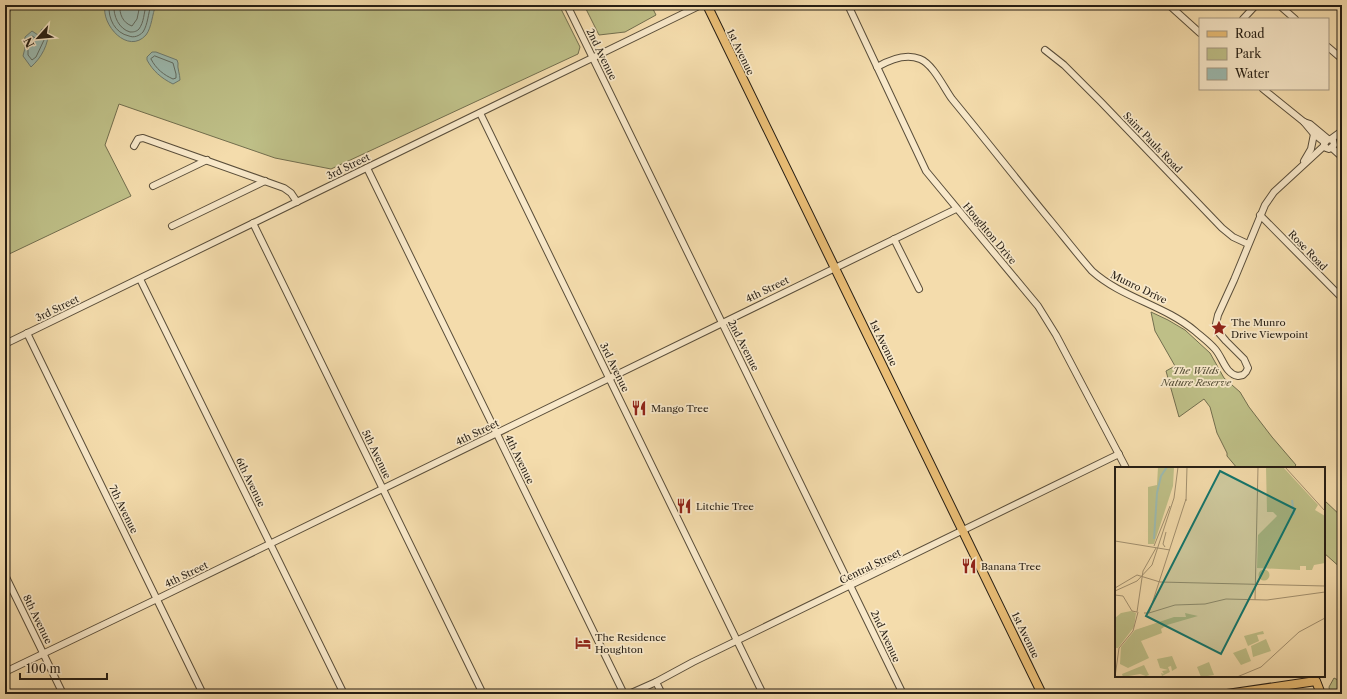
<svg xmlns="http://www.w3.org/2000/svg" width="1347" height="699" font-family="'Libre Caslon Text',serif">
	<rect width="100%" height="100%" fill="#f4dcac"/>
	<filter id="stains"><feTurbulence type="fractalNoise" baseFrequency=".005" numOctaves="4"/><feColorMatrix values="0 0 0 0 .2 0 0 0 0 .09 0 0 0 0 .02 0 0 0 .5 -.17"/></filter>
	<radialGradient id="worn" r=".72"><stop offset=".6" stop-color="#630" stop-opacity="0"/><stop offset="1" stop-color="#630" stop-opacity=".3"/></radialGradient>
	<g fill="#bebf87" stroke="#726e4e">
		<polygon points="5,5 559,5 580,47 578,54 331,169 275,158 119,104 105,145 131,196 5,256"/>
		<polygon points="584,5 651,5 656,15 625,32 599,35"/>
		<polygon points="1151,312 1168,320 1185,330 1210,353 1224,378 1240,392 1249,407 1272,437 1296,465 1294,467 1295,468 1237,468 1227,456 1227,453 1217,433 1210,407 1204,399 1179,417 1166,371 1175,366 1155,331"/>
		<polygon points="1324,500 1342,517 1342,569 1324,553"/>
		<polygon points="1334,678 1342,682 1342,694 1330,694 1329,687"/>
	</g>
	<g fill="#9cbab0" stroke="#6d7c72">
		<path d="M105,5H156C152,14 152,27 146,35C128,55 101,25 105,5Z"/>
		<path d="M42,29L49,30C48,45 42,57 31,67L23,56L25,48V37L32,31L38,35Z"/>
		<path d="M152,52H156L177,60L178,63C177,68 180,74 180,80L173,84C161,78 153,71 147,60V57Z"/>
	</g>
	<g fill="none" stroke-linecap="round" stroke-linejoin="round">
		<g stroke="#616c62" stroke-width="1">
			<path d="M109,5C108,19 115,33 129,36C134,38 139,36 143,32C148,24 148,14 151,5"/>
			<path d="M114,5C113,16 119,29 130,32C133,32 136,32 139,29C144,22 144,13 146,5"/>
			<path d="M120,5C119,14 123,23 132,26L137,19L140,5"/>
			<polygon points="32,36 37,39 43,38 44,40 36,57 32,60 28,55 28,39"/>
			<path d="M155,56L173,63L176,74V78L173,79C164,75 156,69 151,59Z"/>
		</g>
		<polyline stroke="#6d7c72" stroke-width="1.5" points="5,14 10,11 10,9 21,7 22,5"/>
		<defs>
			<g id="minor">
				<polyline points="567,5 903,694"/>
				<polyline points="848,5 926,171 1038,306 1056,335 1126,468"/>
				<polyline points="1169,5 1200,33"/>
				<polyline points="1279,5 1295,19"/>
				<polyline points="1243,19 1256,5"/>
				<polyline points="1328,47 1342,59"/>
				<polyline points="1045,50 1064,65 1101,102 1222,228 1233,237 1248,244"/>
				<path d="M877,67C889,60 906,53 920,59C933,64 944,88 952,99C985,139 1017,180 1050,220C1064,237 1078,255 1092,271C1122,298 1164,305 1195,331C1202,337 1209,342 1215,349C1223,358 1225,374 1238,376L1243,375L1246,372L1248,368L1244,359L1226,341L1219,333L1216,324L1218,315L1234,280L1265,205L1274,192L1324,146"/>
				<polyline points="1263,89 1304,122 1310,124 1328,139 1333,140 1334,145 1329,149 1326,148 1324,144 1328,139"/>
				<polyline points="480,113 763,694"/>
				<polyline points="1304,122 1314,134 1324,142"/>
				<polyline points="1331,139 1342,131"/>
				<polyline points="134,146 138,139 143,138 284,188 291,193 297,202"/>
				<polyline points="1332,148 1342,157"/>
				<polyline points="1304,161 1311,149 1314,134"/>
				<polyline points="367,168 624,694"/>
				<polyline points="153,186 207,160"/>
				<polyline points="1260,215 1342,298"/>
				<polyline points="253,223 483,694"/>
				<polyline points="172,226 265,181"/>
				<polyline points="894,239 919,289"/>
				<polyline points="140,279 344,694"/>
				<polyline points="27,333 203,694"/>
				<polyline points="5,344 701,5"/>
				<polyline points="5,575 63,694"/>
				<polyline points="5,672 157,599 956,209"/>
				<polyline points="656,682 662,694"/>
				<polyline points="629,694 656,682 693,662 1119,454"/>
			</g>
			<g id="major">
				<polyline points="707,5 1042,694"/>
				<polyline points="1227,694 1316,681 1321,694"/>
			</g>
		</defs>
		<use href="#minor" stroke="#5a4e3a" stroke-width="8"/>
		<use href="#major" stroke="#261e14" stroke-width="10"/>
		<use href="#minor" stroke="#f8e8c9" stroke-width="6"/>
		<use href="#major" stroke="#eabe76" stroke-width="8"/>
	</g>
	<defs>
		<symbol id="sight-bare" viewBox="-9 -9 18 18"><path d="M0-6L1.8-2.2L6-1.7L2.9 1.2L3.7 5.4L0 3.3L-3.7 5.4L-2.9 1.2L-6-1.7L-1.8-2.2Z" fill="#8f2418" stroke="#f8e8c9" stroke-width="2.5" paint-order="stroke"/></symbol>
		<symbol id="restaurant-bare" viewBox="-9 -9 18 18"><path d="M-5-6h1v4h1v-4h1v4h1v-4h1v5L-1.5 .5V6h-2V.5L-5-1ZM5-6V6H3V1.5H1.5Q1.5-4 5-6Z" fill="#8f2418" stroke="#f8e8c9" stroke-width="2.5" paint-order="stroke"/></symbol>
		<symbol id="hotel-bare" viewBox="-9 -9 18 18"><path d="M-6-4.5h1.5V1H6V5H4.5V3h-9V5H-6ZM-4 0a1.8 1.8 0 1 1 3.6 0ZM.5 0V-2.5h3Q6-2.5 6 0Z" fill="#8f2418" stroke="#f8e8c9" stroke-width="2.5" paint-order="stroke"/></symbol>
	</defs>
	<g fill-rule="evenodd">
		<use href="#sight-bare" x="1208" y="317" width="22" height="22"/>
		<use href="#restaurant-bare" x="628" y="397" width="22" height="22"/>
		<use href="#restaurant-bare" x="673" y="495" width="22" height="22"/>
		<use href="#restaurant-bare" x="958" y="555" width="22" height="22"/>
		<use href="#hotel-bare" x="572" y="632" width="22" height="22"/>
	</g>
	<g text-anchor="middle" stroke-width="3.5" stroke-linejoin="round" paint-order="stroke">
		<g font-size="10" fill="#261e14" stroke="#f8e8c9">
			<text transform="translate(741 52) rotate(64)" y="4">1st Avenue</text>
			<text transform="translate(602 54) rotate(64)" y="4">2nd Avenue</text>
			<text transform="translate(1153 142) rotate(46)" y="4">Saint Pauls Road</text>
			<text transform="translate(348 166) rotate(-26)" y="4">3rd Street</text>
			<text transform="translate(990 233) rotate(50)" y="4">Houghton Drive</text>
			<text transform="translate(1308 250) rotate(46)" y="4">Rose Road</text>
			<text transform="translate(1139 287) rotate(26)" y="4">Munro Drive</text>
			<text transform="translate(767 289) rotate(-26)" y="4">4th Street</text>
			<text transform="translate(57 308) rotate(-26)" y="4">3rd Street</text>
			<text transform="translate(884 343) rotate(64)" y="4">1st Avenue</text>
			<text transform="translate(744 345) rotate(63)" y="4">2nd Avenue</text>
			<text transform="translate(615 367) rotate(64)" y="4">3rd Avenue</text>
			<text transform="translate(477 432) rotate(-26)" y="4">4th Street</text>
			<text transform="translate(377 454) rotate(64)" y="4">5th Avenue</text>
			<text transform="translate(520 459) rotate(64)" y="4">4th Avenue</text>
			<text transform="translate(251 482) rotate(64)" y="4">6th Avenue</text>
			<text transform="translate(124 509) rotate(64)" y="4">7th Avenue</text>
			<text transform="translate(870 566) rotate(-26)" y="4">Central Street</text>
			<text transform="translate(186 574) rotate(-26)" y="4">4th Street</text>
			<text transform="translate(38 619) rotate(64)" y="4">8th Avenue</text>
			<text transform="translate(1026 635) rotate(64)" y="4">1st Avenue</text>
			<text transform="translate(886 636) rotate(65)" y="4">2nd Avenue</text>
		</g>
		<g font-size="10" fill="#261e14" stroke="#f8e8c9" text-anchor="start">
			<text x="1231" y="326">The Munro<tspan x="1231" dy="12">Drive Viewpoint</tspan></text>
			<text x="651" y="412">Mango Tree</text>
			<text x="696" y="510">Litchie Tree</text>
			<text x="981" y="570">Banana Tree</text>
			<text x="595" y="641">The Residence<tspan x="595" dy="12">Houghton</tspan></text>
		</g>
		<g font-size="10" font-style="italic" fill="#544e36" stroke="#f8e8c9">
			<text x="1196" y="374">The Wilds<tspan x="1196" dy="12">Nature Reserve</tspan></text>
		</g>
	</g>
	<g transform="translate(1115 467)">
		<rect width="210" height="210" fill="#f4dcac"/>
		<path d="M43,0H59L58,19L39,77H33V20L42,18ZM151,0H168L203,38L200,43L210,49V96L199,98L197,103H191V99H185V103L142,101L143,68L162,49L158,45H152ZM143.5 108a5.5 5.5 0 1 1 11 0a5.5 5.5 0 1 1-11 0ZM16,144L21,146L19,160L3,181H0V185V151L6,146ZM70,146L83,149L52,158L46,162L47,166L26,174L34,191L13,201L5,197L6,180L20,163L59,150H71ZM148,164L149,167L142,168L144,174L133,179L129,169ZM151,172L156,184L138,190L136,179ZM131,181L136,194L126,198L118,186ZM57,189L62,201L57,204L56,199L53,200L55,205L47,209L46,206L40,210L46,206L49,207L47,204L53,203L45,201L42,192ZM94,195L99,208L86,210L82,200ZM29,198L34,208L31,209L25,207L8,210L7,207Z" fill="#bebf87"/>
		<path fill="none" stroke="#9cbab0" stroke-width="2" d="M177,33L179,48M39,72L42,26L46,9L52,0"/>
		<path fill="none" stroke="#a2906f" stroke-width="1" d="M170,0L210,44M71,34L72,0M0,74L55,83M39,79L55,39M50,80L48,77L51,65M45,115L210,119M0,121L22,108L45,115M0,124L22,114L37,98L59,31L63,0M0,128L8,129L17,144L22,145M140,133L143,0M22,145L28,104L41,81M29,146H34L71,32M34,146L60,138L90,137L111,132L152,133L210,125M0,210L4,181L18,164L23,145M122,210L146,200L184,165L210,151"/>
		<path fill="#0f766e" fill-opacity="0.15" stroke="#0f766e" stroke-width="2" d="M105,4L180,42L106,187L31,149Z"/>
		<rect width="210" height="210" fill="none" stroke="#261e14" stroke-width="2"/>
	</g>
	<rect width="1347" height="699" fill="none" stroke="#f4dcac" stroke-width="20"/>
	<rect x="6" y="6" width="1335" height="687" fill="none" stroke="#261e14" stroke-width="2"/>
	<rect x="10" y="10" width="1327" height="679" fill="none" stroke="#261e14"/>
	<rect x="1199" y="18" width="130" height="72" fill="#f8e8c9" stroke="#a49781"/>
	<rect x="1207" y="31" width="20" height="6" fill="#eabe76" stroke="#a49781"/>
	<text x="1235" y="38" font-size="12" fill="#261e14">Road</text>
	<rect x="1207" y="48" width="20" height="12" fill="#bebf87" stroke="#a49781"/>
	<text x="1235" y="58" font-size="12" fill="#261e14">Park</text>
	<rect x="1207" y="68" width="20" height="12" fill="#9cbab0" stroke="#a49781"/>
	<text x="1235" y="78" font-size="12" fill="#261e14">Water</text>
	<g transform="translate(38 38) rotate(243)" stroke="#f8e8c9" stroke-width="3" paint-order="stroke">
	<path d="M0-3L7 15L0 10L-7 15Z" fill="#261e14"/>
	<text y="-6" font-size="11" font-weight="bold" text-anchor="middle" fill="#261e14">N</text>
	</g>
	<path d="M20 673v6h87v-6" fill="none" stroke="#261e14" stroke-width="2"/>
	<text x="26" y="673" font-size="12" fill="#261e14" stroke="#f8e8c9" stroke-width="3" paint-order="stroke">100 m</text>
	<rect width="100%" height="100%" filter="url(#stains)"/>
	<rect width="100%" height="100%" fill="url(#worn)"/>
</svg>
